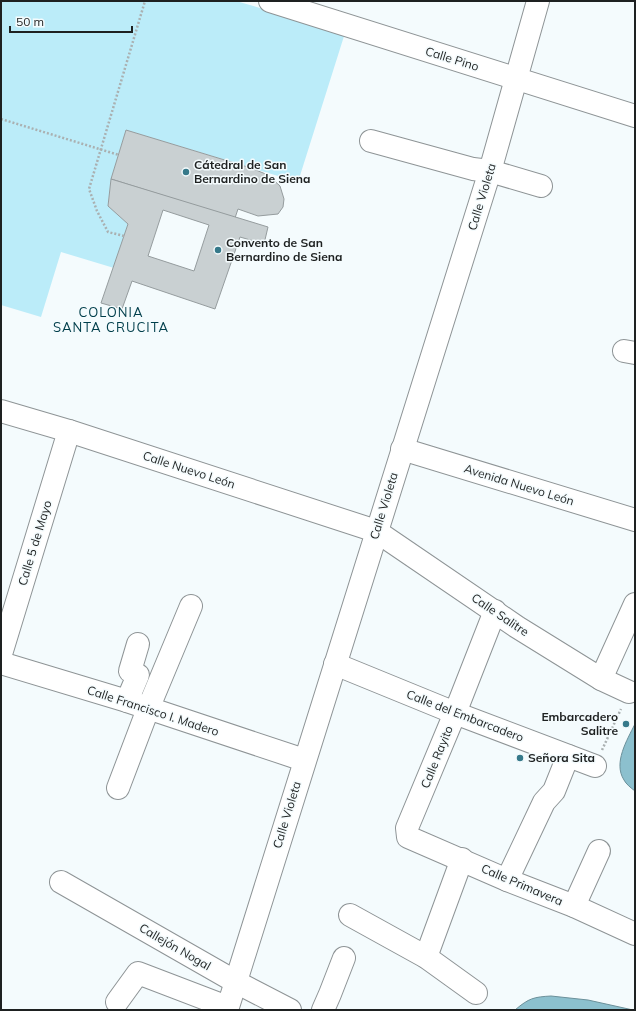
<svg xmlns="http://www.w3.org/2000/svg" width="636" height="1011" font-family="Mulish,sans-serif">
	<rect width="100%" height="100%" fill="#f4fbfd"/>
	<polygon fill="#bbecf9" points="1,1 236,1 345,33 298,182 126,130 111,179 108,205 128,224 114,268 61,252 41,317 1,305"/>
	<g fill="#8cc0ce" stroke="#6b909a">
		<path d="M635,724V791C631,788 626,784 624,780C613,763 627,740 635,724Z"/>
		<path d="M551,996L588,1000L633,1010H515C529,998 534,997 551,996Z"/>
	</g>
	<g fill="#c9d0d2" stroke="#959c9e" fill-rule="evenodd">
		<polygon points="126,130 251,168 268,175 280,186 284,199 283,207 278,214 258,216 238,209 235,218 111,179"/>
		<path d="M111,179L268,227L264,244L240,237L215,309L132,281L122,309L101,303L128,224L108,206ZM163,210L209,225L194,271L148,256Z"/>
	</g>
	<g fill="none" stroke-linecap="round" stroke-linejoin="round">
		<defs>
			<g id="minor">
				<polyline points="270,1 635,116"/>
				<polyline points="371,141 473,169 490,171 541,186"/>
				<polyline points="624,351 635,353"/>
				<polyline points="1,411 69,431 376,531 517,627 601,679 629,692"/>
				<polyline points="402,449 635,520"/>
				<polyline points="495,611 455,713 407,828 408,837 507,880 574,906 635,934"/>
				<polyline points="1,654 69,431"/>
				<polyline points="1,663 127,701 304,760"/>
				<polyline points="335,664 455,713 595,766"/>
				<polyline points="601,679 635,604"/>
				<polyline points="127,701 138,675 130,671 138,644"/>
				<polyline points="118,788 148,709 191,606"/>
				<polyline points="507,880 544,802 554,791 568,756"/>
				<polyline points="61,882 236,982 290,1010"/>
				<polyline points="574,906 599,851"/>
				<polyline points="350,915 426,957 476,993"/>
				<polyline points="426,957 462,859"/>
				<polyline points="117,1002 138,973 227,1007"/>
				<polyline points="227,1010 490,171 538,1"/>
				<polyline points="323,1010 330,994 344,958"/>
			</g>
		</defs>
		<use href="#minor" stroke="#8e9496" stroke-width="24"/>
		<g stroke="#aab0b1" stroke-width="2.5" stroke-dasharray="2 2" stroke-linecap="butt">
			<polyline points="1,119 119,155"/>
			<polyline points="124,236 108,232 97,211 89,189 145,1"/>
			<polyline points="602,750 621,709"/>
		</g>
		<use href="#minor" stroke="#fff" stroke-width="22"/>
	</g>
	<g fill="#36798a" stroke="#f4fbfd" stroke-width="1.5">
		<circle cx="186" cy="172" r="4"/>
		<circle cx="218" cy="250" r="4"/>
		<circle cx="626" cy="724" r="4"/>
		<circle cx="520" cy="758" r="4"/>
	</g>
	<g text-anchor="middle" stroke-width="3" stroke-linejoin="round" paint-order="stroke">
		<g font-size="12" fill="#1e2121" stroke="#f4fbfd">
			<text transform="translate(452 59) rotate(17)" y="4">Calle Pino</text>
			<text transform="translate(482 197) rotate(-73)" y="4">Calle Violeta</text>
			<text transform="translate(189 470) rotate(18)" y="4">Calle Nuevo León</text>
			<text transform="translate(519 485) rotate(17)" y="4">Avenida Nuevo León</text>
			<text transform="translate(384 506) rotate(-73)" y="4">Calle Violeta</text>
			<text transform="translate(35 543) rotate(-73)" y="4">Calle 5 de Mayo</text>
			<text transform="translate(500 615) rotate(34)" y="4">Calle Salitre</text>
			<text transform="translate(153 711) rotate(18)" y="4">Calle Francisco I. Madero</text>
			<text transform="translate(465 716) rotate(21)" y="4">Calle del Embarcadero</text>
			<text transform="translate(437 757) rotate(-68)" y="4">Calle Rayito</text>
			<text transform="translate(287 815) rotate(-73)" y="4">Calle Violeta</text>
			<text transform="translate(522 885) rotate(23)" y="4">Calle Primavera</text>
			<text transform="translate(175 947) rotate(30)" y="4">Callejón Nogal</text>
		</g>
		<g font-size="12" font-weight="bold" fill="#1e2121" stroke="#f4fbfd" text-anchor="start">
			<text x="194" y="169">Cátedral de San<tspan x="194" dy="14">Bernardino de Siena</tspan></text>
			<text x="226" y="247">Convento de San<tspan x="226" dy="14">Bernardino de Siena</tspan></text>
			<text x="618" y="721" text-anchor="end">Embarcadero<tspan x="618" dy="14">Salitre</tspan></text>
			<text x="528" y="762">Señora Sita</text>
		</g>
		<g font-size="13" letter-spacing="1" fill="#003e4b" stroke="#f4fbfd">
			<text x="111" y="317">COLONIA<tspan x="111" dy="15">SANTA CRUCITA</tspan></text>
		</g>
	</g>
	<rect width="636" height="1011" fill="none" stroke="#1e2121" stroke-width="4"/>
	<path d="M10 26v6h122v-6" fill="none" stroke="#1e2121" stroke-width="2"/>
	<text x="16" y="26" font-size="12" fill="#1e2121" stroke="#f4fbfd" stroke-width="3" paint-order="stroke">50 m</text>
</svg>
